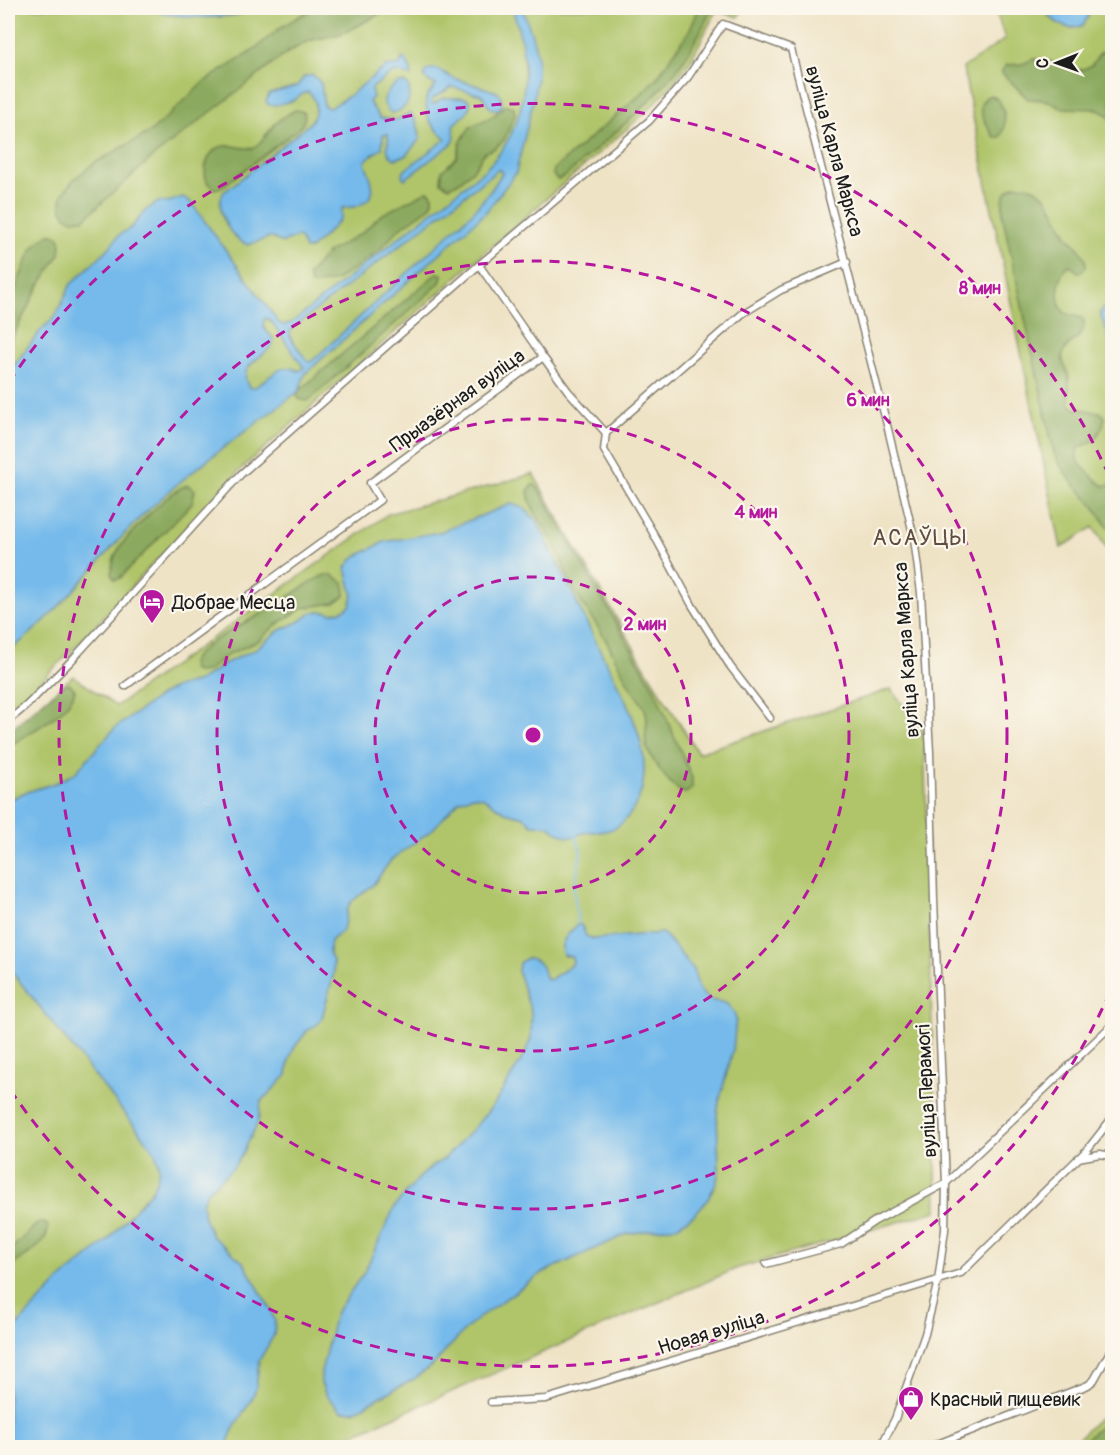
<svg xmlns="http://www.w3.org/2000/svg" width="1120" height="1455" font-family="Pangolin,sans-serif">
	<rect width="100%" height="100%" fill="#fbf7ec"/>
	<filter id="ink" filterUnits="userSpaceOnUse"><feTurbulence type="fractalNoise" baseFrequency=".0167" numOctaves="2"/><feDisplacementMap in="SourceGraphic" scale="12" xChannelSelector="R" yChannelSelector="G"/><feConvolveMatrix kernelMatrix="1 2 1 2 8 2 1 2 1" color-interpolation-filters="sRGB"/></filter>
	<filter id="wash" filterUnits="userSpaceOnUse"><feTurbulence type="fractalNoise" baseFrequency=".008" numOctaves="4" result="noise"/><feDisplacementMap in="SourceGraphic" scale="24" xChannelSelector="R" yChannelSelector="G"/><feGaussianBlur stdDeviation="1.35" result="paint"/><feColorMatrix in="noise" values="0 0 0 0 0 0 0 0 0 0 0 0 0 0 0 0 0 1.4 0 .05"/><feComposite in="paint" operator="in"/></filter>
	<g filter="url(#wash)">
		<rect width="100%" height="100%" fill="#efe3c6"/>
		<g fill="#b0c56a" stroke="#667043" stroke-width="1.5">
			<polygon points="8,8 744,8 738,17 716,11 690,62 669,88 646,112 476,260 240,470 81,641 8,714"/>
			<path d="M995,8H1042C1052,20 1066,34 1083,25L1089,13V8H1112V557L1093,527L1061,548L963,68L1005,39Z"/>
			<polygon points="533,474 649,674 698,753 891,689 924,732 937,1211 738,1268 324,1447 8,1447 8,732 73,676 116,706 388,514"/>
			<polygon points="1112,1406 1112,1447 1063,1448 1075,1441"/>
		</g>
		<g fill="#8caa5e" stroke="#54633d" stroke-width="1.5">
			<polygon points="313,8 388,8 383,12 350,30 340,34 308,41 287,53 154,156 84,219 72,220 66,216 62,210 61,203 62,195 73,180 94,163 152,131 205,81 251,52 281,27"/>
			<path d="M699,8H712C704,25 696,41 686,57C656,102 606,139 566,176L558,180L553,175L554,169L641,94L658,76L689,31Z"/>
			<polygon points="1112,46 1112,123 1108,115 1096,109 1061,108 1046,100 1028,99 1002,73 1002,70 1007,65 1022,64 1034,59 1051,62 1078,70 1084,69 1092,65 1099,54"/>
			<path d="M990,95C1006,100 1008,126 1000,137L996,138C991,134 990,131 987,125C981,114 975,103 990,95Z"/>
			<polygon points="506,105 514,107 515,115 504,140 495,148 485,152 474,169 459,182 449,187 441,182 442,171 457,157 461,141 470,127 493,116"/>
			<path d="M296,110L304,112C306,120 303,124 298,129L222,187L215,189L207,182C202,168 208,149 224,146C234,144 243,150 254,148C272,133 270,121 296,110Z"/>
			<path d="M1016,185C1049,184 1053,212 1067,235C1075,246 1086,252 1086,267L1081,272H1078L1070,265L1065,268C1059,279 1054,301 1064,312C1071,318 1086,313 1084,326C1082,339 1069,341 1064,351C1059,362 1068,368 1069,378C1070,387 1067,395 1070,405L1076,409C1087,408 1090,413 1100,412L1105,417L1103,426L1095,440L1079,448C1078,451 1076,453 1077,457C1078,465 1098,483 1105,486L1112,484V531C1103,524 1099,512 1092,504C1077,487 1063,474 1054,453L1003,218C1002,203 1001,191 1016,185Z"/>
			<polygon points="427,191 430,192 433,196 433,202 429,208 399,229 381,248 368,259 335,281 314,285 310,283 308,275 327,253 362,233 381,215"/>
			<polygon points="49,234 54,234 59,237 61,244 60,254 39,286 8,346 8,306 30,253 35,245"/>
			<polygon points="437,273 442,274 441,281 438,285 312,398 307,401 299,399 297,396 299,391"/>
			<path d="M188,485L195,490L192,503L120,578L115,580L111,574C112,566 113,558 117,552C125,537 173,487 188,485Z"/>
			<path d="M532,485H535L540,491L654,688L692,778V788L686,793C673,792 649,757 646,745C643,728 653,718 640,701C624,681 617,658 604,637C594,619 581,604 572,586C565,573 561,557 554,544C546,528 529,509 528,491Z"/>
			<path d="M325,575H332L344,583L345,596L334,603L303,608L276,625L258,641L229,654L207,671L196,672L193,670L191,663C201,642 256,618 277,605C293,595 307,582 325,575Z"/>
			<path d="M70,684L75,690C70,714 26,734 8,747V732L63,685Z"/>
			<path d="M39,1222H43L48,1226C50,1245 20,1258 8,1268V1252Z"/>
			<polygon points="1112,1412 1112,1432 1102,1447 1076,1447 1102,1425"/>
		</g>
		<g fill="#74baeb" stroke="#486b84" stroke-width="1.5" fill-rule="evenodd">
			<path d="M141,8H267C222,21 187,20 141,8Z"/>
			<path d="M512,8H522C528,23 535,40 537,57C540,91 523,138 516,173L486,212L305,374L299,391C243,434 182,475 132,526C91,569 56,616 8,652V373L41,330L55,317L71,284L108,249L120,234L131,228L145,211L158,202H168L183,197L190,201L279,323L283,325L291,323L485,170C530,125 533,66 512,8ZM498,170H500L502,173L492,189L473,212L312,361L308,362L290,337V332L294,327ZM266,318L271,321L304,368L299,371C279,360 270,380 253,388L249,387C235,365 265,358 273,344V338L263,327L264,320Z"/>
			<path d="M1042,8H1089L1088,17L1083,25C1066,34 1052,20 1042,8Z"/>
			<path d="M402,58L406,60L411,70V76C406,76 401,73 396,72C392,72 376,85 371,89L373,97L369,102L380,118L396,120L410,113C416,119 420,130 420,139L405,156L395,159C383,153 389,144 388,134L383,135L382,148L367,159L365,163C372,181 381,197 357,206C352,208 347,207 342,208C341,212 342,215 341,218C340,221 314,246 310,249H305L300,238L297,237L283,243L270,237L248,245C229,238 215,211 223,193L309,124C317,115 319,100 308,92C301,93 300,97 294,100C290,102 273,106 269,105L266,102L269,94L297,86L304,77L313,75L321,83L324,106L330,108L350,95L385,67L400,65Z"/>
			<path d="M431,69H437L453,78L497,92L501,96L502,105L499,109C486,111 488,102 482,95L452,87L432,99L431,102L433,104L443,98H465L470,101C471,113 461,118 453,125L455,137L453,143L405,179L402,176L405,170L446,139C431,124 426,122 426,98L436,85L428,81L424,76L426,71Z"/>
			<path d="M398,83H405L408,85C413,98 406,112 391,113C377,102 386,91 398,83Z"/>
			<polygon points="1104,308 1112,311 1112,357 1107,331 1101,317 1101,311"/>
			<path d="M511,504L524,508L537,521C557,561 576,600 595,640C617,687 664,754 635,806C629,817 621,827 609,830C602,833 595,831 587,832C581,833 575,837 569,837C559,836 554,826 545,825C541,824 536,826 532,825L524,817L505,812L482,797L471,796L459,801L432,830L391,860L373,885L351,902L348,907L343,930L331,941L329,952L333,961L334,973L322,1018L319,1023L307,1031L294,1048L289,1061L287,1075L261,1102L258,1122L243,1153L232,1169L208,1190L202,1203L204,1218L212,1236L243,1262L270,1308L275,1321L274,1335L259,1361L256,1389L252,1399L234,1427L226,1447H8V1335L62,1278L108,1240L152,1190C160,1174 161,1164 153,1149L8,967V801L21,794L58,782L75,773L115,728L163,694L176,687L199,681L230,661L254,650L280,630L301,621L311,613L320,611L332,613L342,611L350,606L353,596L346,568L353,558L384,542L440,532Z"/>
			<path d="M578,924L582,926L586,936L593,939L662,933L666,936L693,969L699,989L704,995L710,1000L726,1003L734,1012L736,1019L733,1050L719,1102L717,1115L719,1169L717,1181L708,1199L694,1215L677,1226L627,1234L544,1272L482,1315L463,1332L435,1363L414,1379L354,1411H341L326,1395L321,1383V1372L335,1314L365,1271L395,1206L419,1178L431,1167L444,1159L474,1128L495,1103L525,1054L531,1038V1012L518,972L519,963L527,958C539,959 543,966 545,978L550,980C557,974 568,970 573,962L572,957L563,955C558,942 569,933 578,924Z"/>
		</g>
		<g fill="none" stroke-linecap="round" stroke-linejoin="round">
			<polyline stroke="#74baeb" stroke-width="2" points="576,835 581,852 574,890 578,924"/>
		</g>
	</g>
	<g filter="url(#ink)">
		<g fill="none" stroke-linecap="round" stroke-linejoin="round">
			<defs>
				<g id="minor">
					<polyline points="479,265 543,357"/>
					<polyline points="606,433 742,314 781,290 847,262"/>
					<polyline points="125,686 380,500 370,483 543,357 568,391 606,433 604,450 652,531 692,605 730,666 770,718"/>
					<polyline points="8,721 27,705 71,661 241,474 479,265 649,121 688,77 723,24 791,49 888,429 914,538 921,593 930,752 934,900 946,1183 945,1230 938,1281 925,1334 895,1419 880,1448"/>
					<polyline points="1078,1158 1100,1154 1112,1156"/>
					<polyline points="766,1264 841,1244 875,1221 946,1183 1112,1025"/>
					<polyline points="491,1402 546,1399 961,1273 1087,1150 1112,1118"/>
					<polyline points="927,1448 1088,1385 1094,1380 1112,1348"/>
				</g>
			</defs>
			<use href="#minor" stroke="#868071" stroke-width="9"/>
			<use href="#minor" stroke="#fff" stroke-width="6"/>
		</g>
	</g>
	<g fill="none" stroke="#b5179e" stroke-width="3" stroke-dasharray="10 8">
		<circle cx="533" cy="735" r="158"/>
		<circle cx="533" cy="735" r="316"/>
		<circle cx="533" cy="735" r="474"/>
		<path d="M1110 992A632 632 0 0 1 9 1088M9 382A632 632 0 0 1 1110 478"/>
	</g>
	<defs>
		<symbol id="hotel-pin" viewBox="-11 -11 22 30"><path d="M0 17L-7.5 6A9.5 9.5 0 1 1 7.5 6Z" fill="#b5179e" stroke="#fbf7ec"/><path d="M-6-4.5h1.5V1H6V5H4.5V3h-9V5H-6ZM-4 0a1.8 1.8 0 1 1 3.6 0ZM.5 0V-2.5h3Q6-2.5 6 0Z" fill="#fff"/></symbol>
		<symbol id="shop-pin" viewBox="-11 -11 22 30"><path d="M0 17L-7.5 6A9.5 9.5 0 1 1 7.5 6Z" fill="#b5179e" stroke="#fbf7ec"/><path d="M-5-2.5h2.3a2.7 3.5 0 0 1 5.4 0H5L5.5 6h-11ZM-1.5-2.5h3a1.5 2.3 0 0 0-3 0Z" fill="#fff"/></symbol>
	</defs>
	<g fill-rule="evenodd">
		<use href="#hotel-pin" x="137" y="587" width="30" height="40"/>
		<use href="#shop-pin" x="896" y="1384" width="30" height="40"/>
	</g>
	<g text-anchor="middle" stroke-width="4.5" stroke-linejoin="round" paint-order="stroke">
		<g font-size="20" fill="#1c1c1c" stroke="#fbf7ec">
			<text transform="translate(835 151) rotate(75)" y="7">вуліца Карла Маркса</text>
			<text transform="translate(457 400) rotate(-36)" y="7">Прыазёрная вуліца</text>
			<text transform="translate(906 650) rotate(-94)" y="7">вуліца Карла Маркса</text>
			<text transform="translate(926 1091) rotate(-93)" y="7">вуліца Перамогі</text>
			<text transform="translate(711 1332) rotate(-17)" y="7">Новая вуліца</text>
		</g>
		<g font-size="20" fill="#1c1c1c" stroke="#fbf7ec" text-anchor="start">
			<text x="172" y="609">Добрае Месца</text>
			<text x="930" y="1406">Красный пищевик</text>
		</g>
		<g font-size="22" letter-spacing="1.5" fill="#614d3f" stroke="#fbf7ec">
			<text x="920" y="545">АСАЎЦЫ</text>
		</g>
	</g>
	<circle cx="533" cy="735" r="9" fill="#b5179e" stroke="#fbf7ec" stroke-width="3"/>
	<g font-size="18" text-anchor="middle" font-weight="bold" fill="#b5179e" stroke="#fbf7ec" stroke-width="4.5" stroke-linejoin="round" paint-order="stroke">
		<text x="980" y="294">8 мин</text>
		<text x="868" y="406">6 мин</text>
		<text x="756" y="518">4 мин</text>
		<text x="645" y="630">2 мин</text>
	</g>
	<rect width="1120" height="1455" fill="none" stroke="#fbf7ec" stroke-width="30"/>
	<g transform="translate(1057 63) rotate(269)" stroke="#fbf7ec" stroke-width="4.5" paint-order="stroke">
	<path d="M0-4.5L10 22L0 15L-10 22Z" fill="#1c1c1c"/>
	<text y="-9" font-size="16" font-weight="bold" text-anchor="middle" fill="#1c1c1c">С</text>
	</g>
</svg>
